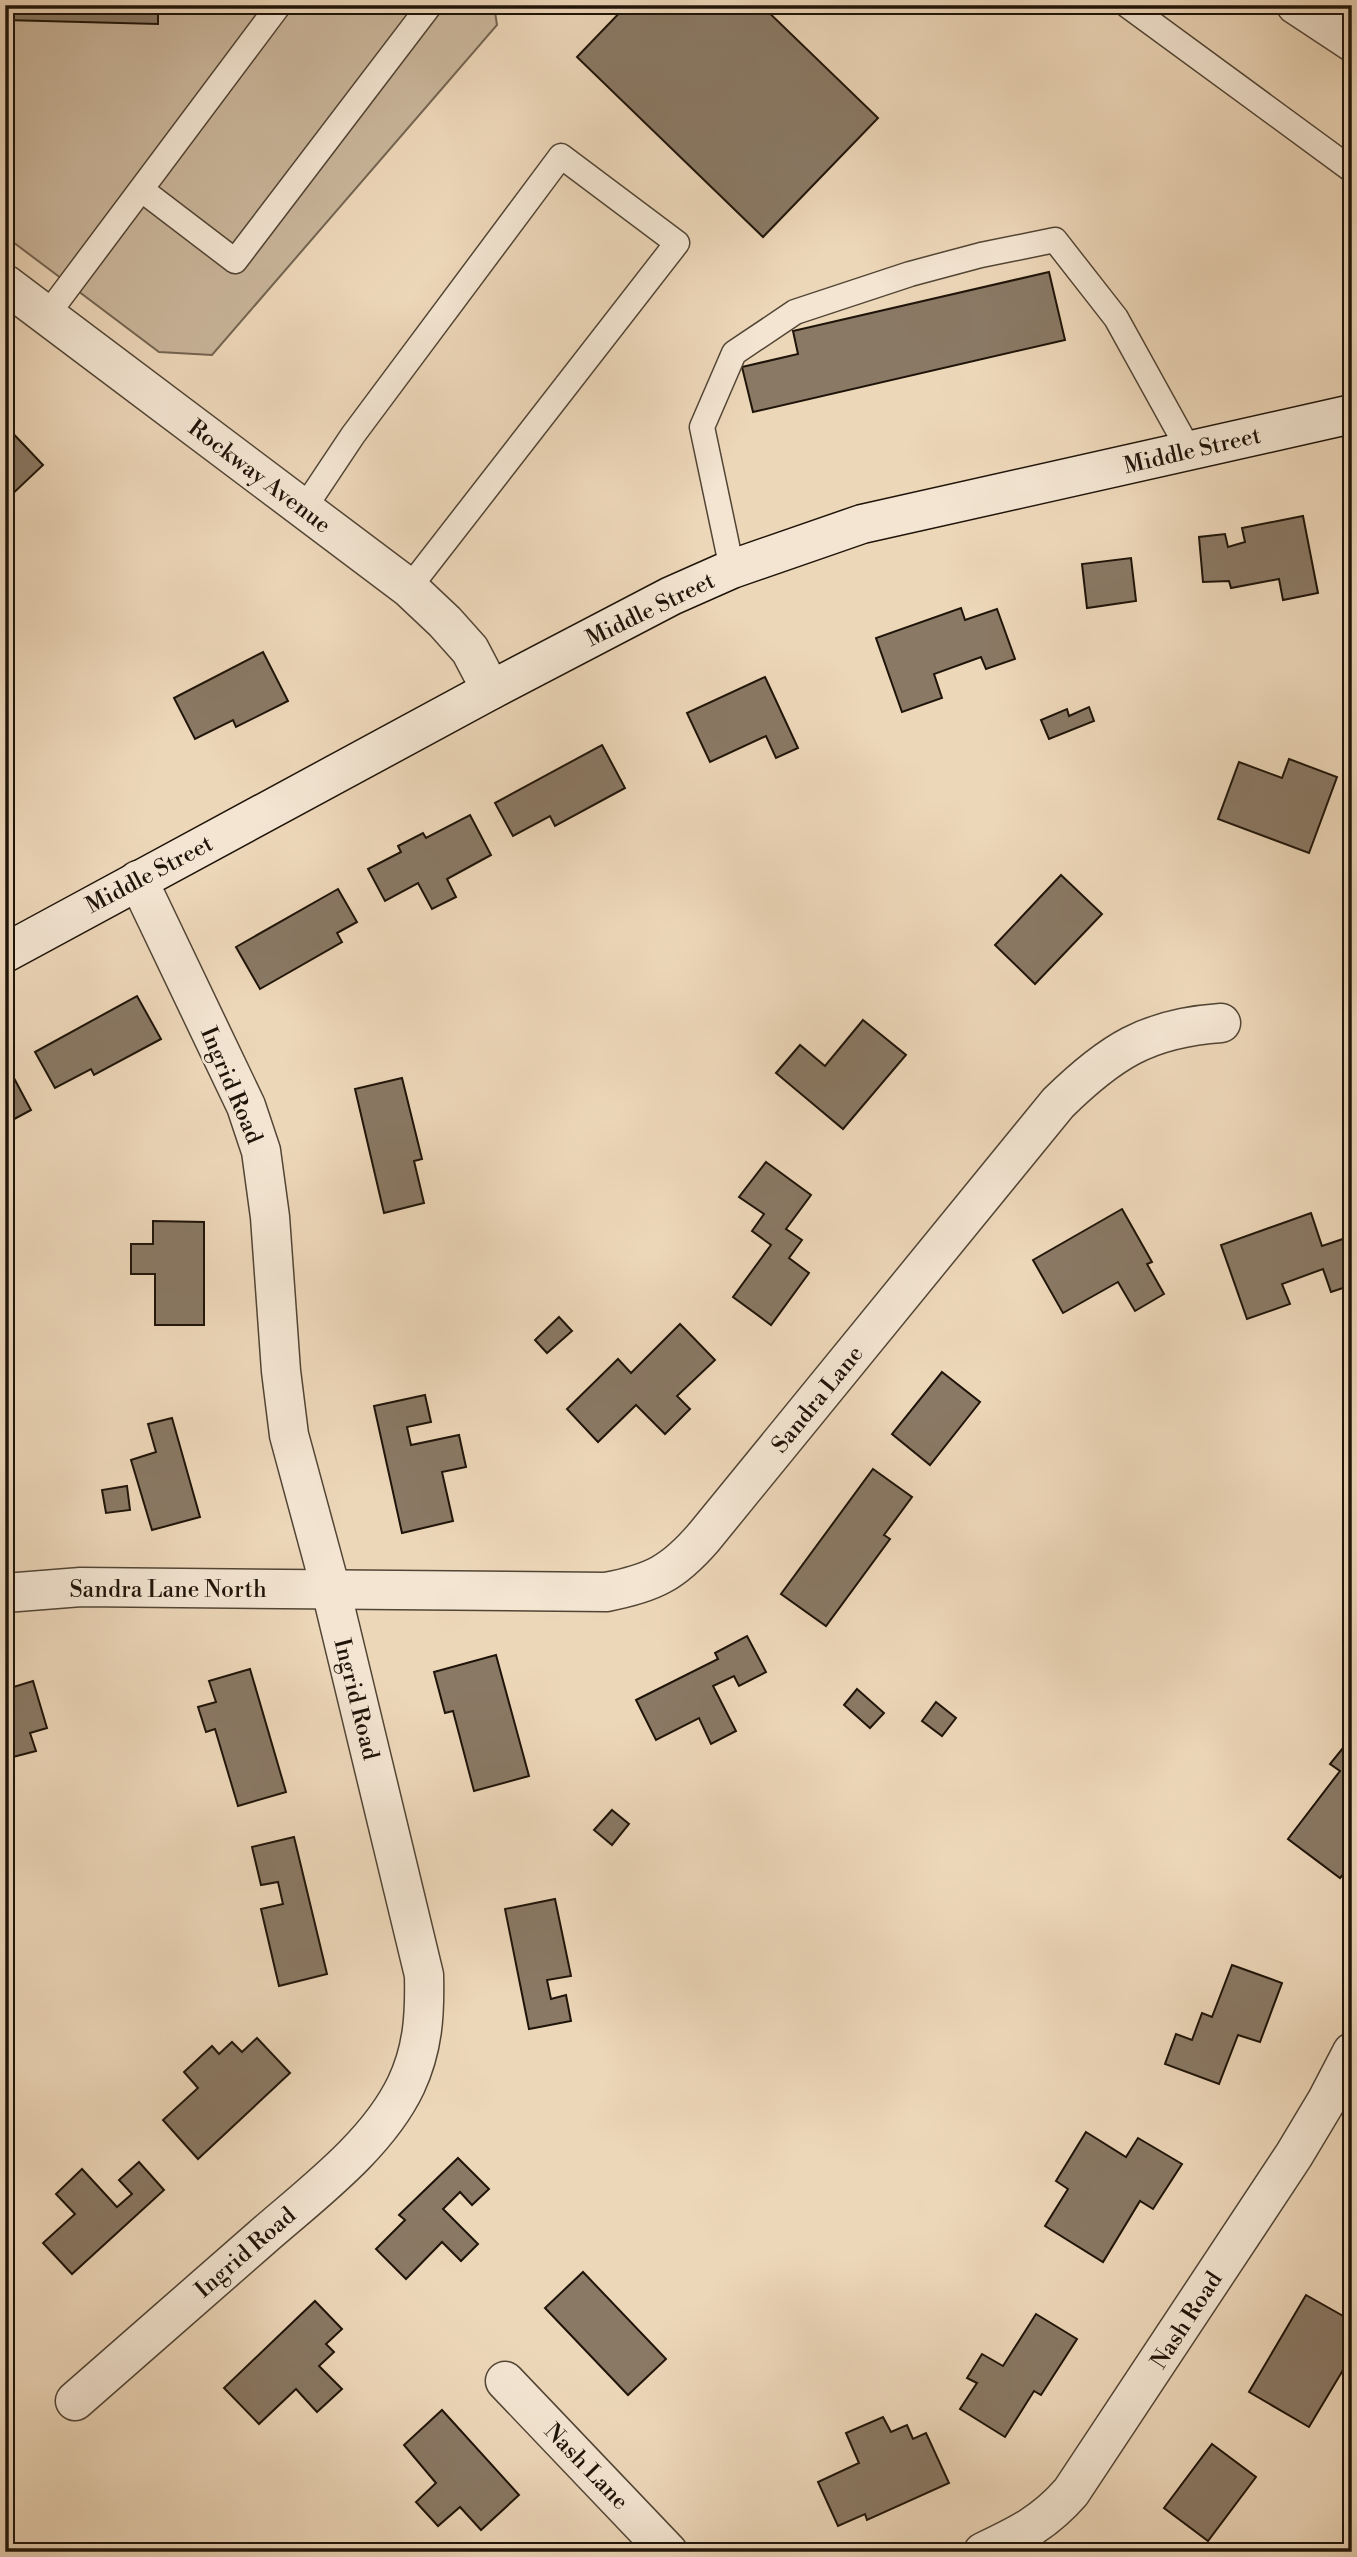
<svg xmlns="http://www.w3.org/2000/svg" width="1357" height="2557" font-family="'Libre Bodoni',serif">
	<rect width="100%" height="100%" fill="#edd7b9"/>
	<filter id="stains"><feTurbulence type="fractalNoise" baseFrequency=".00286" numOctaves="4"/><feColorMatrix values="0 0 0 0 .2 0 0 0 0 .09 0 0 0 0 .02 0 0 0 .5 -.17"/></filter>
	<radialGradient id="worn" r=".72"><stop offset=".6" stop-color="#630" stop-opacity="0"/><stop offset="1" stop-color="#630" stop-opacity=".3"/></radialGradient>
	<polygon fill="#cab69b" stroke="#746552" stroke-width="2" points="5,5 494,5 497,25 212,355 159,352 5,236"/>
	<g fill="#8a7965" stroke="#1f1409" stroke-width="2">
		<polygon points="5,5 158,5 158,24 5,20"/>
		<polygon points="627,5 761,5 878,118 763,237 577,57"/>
		<polygon points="1049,272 1065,340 753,412 742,367 798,354 793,331"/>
		<polygon points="5,425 43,465 5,501"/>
		<polygon points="1303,516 1318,593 1283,600 1279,579 1231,588 1229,581 1203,582 1199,537 1225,534 1228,547 1245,542 1242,528"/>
		<polygon points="1131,558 1136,601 1087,608 1082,564"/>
		<polygon points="961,608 965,620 997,609 1015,659 986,669 981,657 934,674 942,698 902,712 876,638"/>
		<polygon points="263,652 288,701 236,727 233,720 195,739 174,698"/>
		<polygon points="765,677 798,748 776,758 766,736 710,762 687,713"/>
		<polygon points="1089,707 1094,721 1049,739 1041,720 1067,709 1069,716"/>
		<polygon points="602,745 625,788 555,826 550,816 513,836 495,803"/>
		<polygon points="1289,759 1337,777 1309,853 1218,819 1239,762 1282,778"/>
		<polygon points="470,815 491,855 447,879 456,897 432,909 418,883 385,901 368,869 401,852 398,846 423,833 426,838"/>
		<polygon points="1061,875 1102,914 1035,984 995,945"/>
		<polygon points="338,889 357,922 337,933 342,942 260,989 236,947"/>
		<polygon points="137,996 161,1039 94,1075 91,1069 55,1088 35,1052"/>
		<polygon points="863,1020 906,1055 843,1129 776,1073 800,1045 825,1066"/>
		<polygon points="7,1065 31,1110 5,1124 5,1066"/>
		<polygon points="402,1078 422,1159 414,1161 424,1203 384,1213 355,1089"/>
		<polygon points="766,1162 811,1195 786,1229 802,1240 789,1258 809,1273 771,1325 733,1297 771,1245 752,1231 764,1214 739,1197"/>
		<polygon points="1122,1209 1152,1262 1147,1264 1164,1294 1135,1311 1118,1282 1063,1313 1033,1260"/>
		<polygon points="1311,1213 1322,1246 1352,1236 1352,1285 1331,1292 1323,1269 1282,1284 1290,1304 1247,1319 1221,1245"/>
		<polygon points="153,1221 204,1222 204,1325 155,1325 155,1274 131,1274 131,1244 153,1244"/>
		<polygon points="559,1317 572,1331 547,1353 535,1340"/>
		<polygon points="680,1324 715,1360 677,1396 690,1409 665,1434 636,1405 598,1442 567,1409 618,1359 631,1373"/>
		<polygon points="942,1372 980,1402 930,1465 892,1434"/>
		<polygon points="425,1395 431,1422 407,1427 411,1445 459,1435 466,1467 442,1472 453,1521 402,1533 374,1406"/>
		<polygon points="172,1418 200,1517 152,1530 131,1460 156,1452 148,1424"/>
		<polygon points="873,1469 912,1497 884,1535 890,1539 826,1626 781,1594"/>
		<polygon points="127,1486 130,1510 106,1513 102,1490"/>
		<polygon points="747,1636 766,1672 739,1686 734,1676 713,1686 736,1731 711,1744 699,1718 656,1740 636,1700 718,1659 715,1653"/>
		<polygon points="496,1655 529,1776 474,1791 453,1711 445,1713 434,1672"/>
		<polygon points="250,1669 286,1792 238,1806 215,1729 206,1732 198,1707 216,1702 209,1681"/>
		<polygon points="5,1681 7,1689 33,1681 47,1728 30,1733 36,1751 9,1758 5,1745"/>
		<polygon points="857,1689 884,1713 870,1728 844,1705"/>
		<polygon points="936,1702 956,1718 942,1736 922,1721"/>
		<polygon points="1347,1743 1352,1747 1352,1863 1340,1878 1288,1839 1340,1771 1330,1764"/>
		<polygon points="612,1810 629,1824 612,1845 594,1830"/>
		<polygon points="294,1837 327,1974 279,1986 261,1909 283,1904 278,1882 261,1885 252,1847"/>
		<polygon points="555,1899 571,1976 547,1980 551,1999 566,1995 571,2021 529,2029 505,1909"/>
		<polygon points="1232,1965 1282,1983 1260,2042 1238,2035 1219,2084 1165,2064 1176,2034 1192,2040 1202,2013 1212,2017"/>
		<polygon points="257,2038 290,2073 198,2159 163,2120 198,2088 184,2072 212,2046 219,2054 232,2042 242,2052"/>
		<polygon points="1086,2132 1126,2157 1138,2138 1182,2164 1153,2209 1140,2201 1103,2262 1045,2226 1068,2189 1056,2181"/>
		<polygon points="458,2158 489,2189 472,2205 460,2192 443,2209 478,2244 461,2261 442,2242 406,2279 376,2249 405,2220 399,2215"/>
		<polygon points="139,2162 164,2190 72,2274 43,2243 75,2214 56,2194 82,2169 117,2207 132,2194 119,2180"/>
		<polygon points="583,2272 666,2359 628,2395 545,2308"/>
		<polygon points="1306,2295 1352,2321 1352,2355 1309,2427 1249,2392"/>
		<polygon points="315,2301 342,2329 326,2344 334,2352 319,2366 342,2389 317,2412 296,2389 259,2424 224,2388"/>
		<polygon points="1036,2314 1077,2339 1041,2395 1034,2391 1005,2437 960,2409 977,2383 967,2378 982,2354 1003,2366"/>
		<polygon points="442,2410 519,2495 481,2530 460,2507 438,2526 416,2502 436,2483 404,2445"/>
		<polygon points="883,2417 891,2432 907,2425 913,2439 926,2433 949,2483 867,2520 865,2514 838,2526 818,2482 859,2463 846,2433"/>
		<polygon points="1212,2444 1256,2477 1208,2541 1164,2508"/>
		<polygon points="540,2546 541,2552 522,2552"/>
	</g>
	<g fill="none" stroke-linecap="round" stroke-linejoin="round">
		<defs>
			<g id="lane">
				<polyline points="1127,5 1352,170"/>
				<polyline points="142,190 235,261 430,5"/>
				<polyline points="47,315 279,5"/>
				<polyline points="303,510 353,435 561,156 677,243 409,588"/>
				<polyline points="732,569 702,427 734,353 795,312 910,274 981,255 1055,240 1116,318 1189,450"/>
			</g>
			<g id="street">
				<polyline points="1296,5 1352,42"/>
				<polyline points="5,284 409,588 445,622 470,650 491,690"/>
				<path d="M5,1593L81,1587L606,1592C653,1583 673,1573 704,1537L1058,1103C1110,1052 1147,1028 1221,1023"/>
				<polyline points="505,2381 668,2552"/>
				<path d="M75,2401C137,2347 198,2293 260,2239C310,2195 377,2146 406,2085C423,2049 425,2015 424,1975L331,1590L289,1435L281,1371L270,1217L261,1151L246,1106L138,880"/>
				<path d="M983,2552C1019,2535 1044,2523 1071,2492L1294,2155L1327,2100L1352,2052"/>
			</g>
			<polyline id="secondary" points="5,953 491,690 671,596 732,569 862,524 1352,414"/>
		</defs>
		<use href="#lane" stroke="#524535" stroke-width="27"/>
		<use href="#street" stroke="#524535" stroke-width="41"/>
		<use href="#secondary" stroke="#1f1409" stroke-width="41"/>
		<use href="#lane" stroke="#f3e5d2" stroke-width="24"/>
		<use href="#street" stroke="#f3e5d2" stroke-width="38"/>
		<use href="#secondary" stroke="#f3e5d2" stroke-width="38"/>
	</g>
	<g text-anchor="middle" stroke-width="5" stroke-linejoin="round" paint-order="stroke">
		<g font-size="23" fill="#1f1409" stroke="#f3e5d2">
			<text transform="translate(1192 450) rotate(-13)" y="8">Middle Street</text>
			<text transform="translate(260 476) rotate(37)" y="8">Rockway Avenue</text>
			<text transform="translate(650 609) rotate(-26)" y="8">Middle Street</text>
			<text transform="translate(149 874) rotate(-28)" y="8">Middle Street</text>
			<text transform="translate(232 1085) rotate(67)" y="8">Ingrid Road</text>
			<text transform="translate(817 1399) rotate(-51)" y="8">Sandra Lane</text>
			<text x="168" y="1597">Sandra Lane North</text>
			<text transform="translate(357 1699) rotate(76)" y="8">Ingrid Road</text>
			<text transform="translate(245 2252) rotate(-41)" y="8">Ingrid Road</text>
			<text transform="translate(1186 2320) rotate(-57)" y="8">Nash Road</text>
			<text transform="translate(587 2466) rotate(46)" y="8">Nash Lane</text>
		</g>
	</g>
	<rect width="1357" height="2557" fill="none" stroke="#edd7b9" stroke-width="28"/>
	<rect x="7" y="7" width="1343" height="2543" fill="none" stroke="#1f1409" stroke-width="3.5"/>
	<rect x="14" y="14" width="1329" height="2529" fill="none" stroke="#1f1409" stroke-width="2"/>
	<rect width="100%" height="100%" filter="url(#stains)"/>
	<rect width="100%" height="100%" fill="url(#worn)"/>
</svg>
